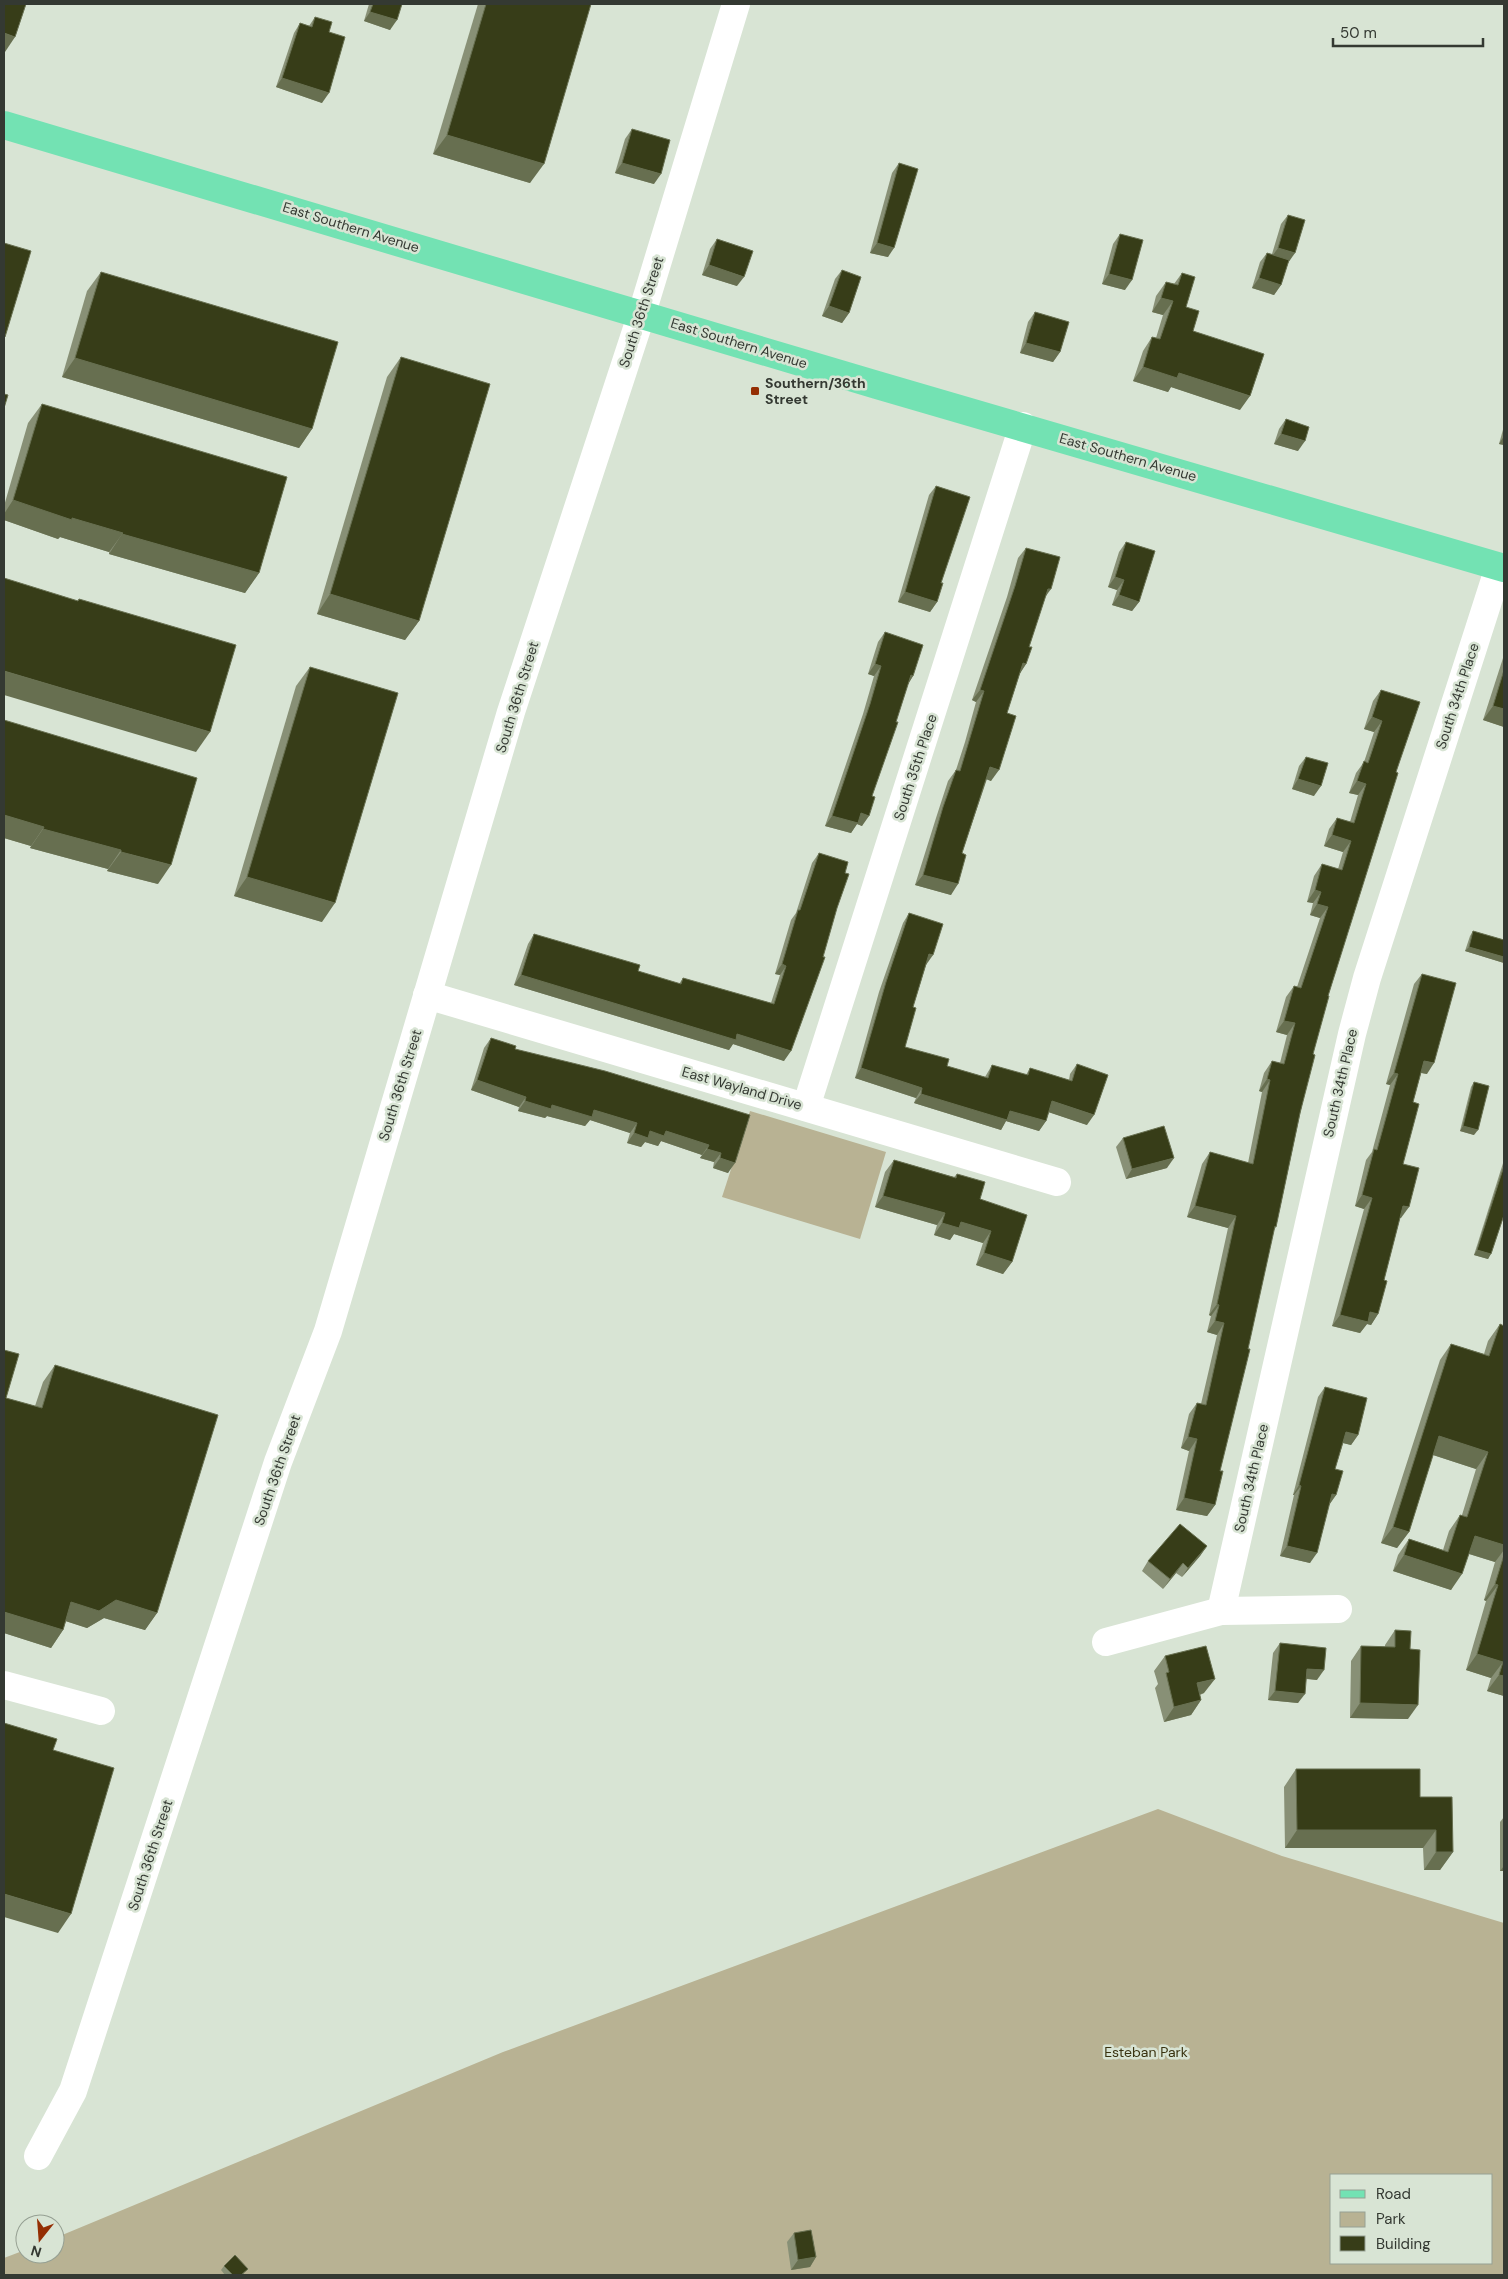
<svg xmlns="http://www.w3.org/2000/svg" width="1508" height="2279" font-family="'DM Sans',sans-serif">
	<rect width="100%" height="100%" fill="#d8e4d4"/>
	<g fill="#b8b293" fill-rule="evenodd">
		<polygon points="750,1111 886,1152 860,1239 722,1197"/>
		<path d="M1158,1809L1282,1856L1504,1923V2275H4V2258L25,2250V2254H55V2238L503,2052ZM1332,2175H1492V2263H1332Z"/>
	</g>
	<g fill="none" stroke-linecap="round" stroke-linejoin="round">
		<g stroke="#fff" stroke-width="28">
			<polyline points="427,995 1057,1182"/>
			<polyline points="806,1107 1023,426"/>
			<polyline points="1221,1611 1352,1034 1367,978 1499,567"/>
			<polyline points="1106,1642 1221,1611 1338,1609"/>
			<polyline points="4,1685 101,1711"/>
			<polyline points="38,2156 73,2091 278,1462 328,1331 511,712 642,313 736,4"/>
		</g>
		<polyline stroke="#73e2b3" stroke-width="28" points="4,125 877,385 1504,568"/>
	</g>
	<g fill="#889076">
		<polygon points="369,4 402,4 390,30 364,21"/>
		<polygon points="478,4 591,4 530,183 433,154"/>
		<polygon points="315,17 329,32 322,103 276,87 294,33 300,23 309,26"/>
		<polygon points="632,129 654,184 615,173 625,139"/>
		<polygon points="899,163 888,257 870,253 892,173"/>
		<polygon points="1288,215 1288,263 1281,285 1274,295 1252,288 1260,262 1267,253 1272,254 1281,224"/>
		<polygon points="1120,234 1125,290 1102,284 1113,244"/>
		<polygon points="717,239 737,286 702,275 710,249"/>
		<polygon points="842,270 849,313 842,323 822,316 835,279"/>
		<polygon points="101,272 312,429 299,448 62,377 87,291"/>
		<polygon points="1182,273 1186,307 1193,331 1240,410 1171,387 1168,392 1133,381 1143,351 1152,337 1156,338 1163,315 1152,312 1156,296 1166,282 1174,284"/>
		<polygon points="1035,312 1060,352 1053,362 1020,353 1028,322"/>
		<polygon points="401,357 419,621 405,640 317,614 387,377"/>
		<polygon points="42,404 259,573 245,593 109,554 109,552 60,537 58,539 4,520 4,506 28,423"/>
		<polygon points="1286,419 1298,451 1274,444 1279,429"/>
		<polygon points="1504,426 1504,445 1499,444"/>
		<polygon points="936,486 941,583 937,602 930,612 898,602 929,495"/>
		<polygon points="1126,542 1139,602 1132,611 1112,605 1117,590 1108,587 1119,552"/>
		<polygon points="1026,548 1045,598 1029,647 1026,664 1020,673 1007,713 991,781 987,779 962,853 951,895 915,885 936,818 948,781 956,770 965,742 976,702 972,700 1007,597 1018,558"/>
		<polygon points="885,632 913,676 908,684 862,826 857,824 851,833 825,826 863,714 874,676 868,674 878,642"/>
		<polygon points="1504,655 1504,727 1483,720"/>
		<polygon points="310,667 322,922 234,896 296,686"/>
		<polygon points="1381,690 1396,772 1328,996 1313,1054 1276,1227 1274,1230 1220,1471 1215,1505 1207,1516 1176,1510 1189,1451 1181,1448 1189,1414 1197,1403 1201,1404 1217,1335 1207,1332 1211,1316 1209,1315 1228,1228 1187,1217 1202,1164 1210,1152 1248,1163 1262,1092 1259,1091 1264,1073 1272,1061 1280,1063 1287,1035 1276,1032 1286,997 1294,986 1297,987 1320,918 1310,915 1313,903 1307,902 1314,876 1322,864 1338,869 1343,852 1324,846 1329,829 1337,818 1350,822 1358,795 1349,793 1356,773 1364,762 1374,732 1364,729 1373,701"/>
		<polygon points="4,720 158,884 107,871 108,869 30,848 31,846 4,838"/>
		<polygon points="1306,757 1314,796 1292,789 1299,766"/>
		<polygon points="819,853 784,1061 733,1044 729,1050 514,985 528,944 534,934 638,971 679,984 683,978 771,1003 780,975 775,974 791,920 796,913 812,863"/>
		<polygon points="909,913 926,965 913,1007 905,1047 947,1066 985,1077 992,1065 1026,1075 1030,1068 1069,1080 1070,1074 1077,1064 1087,1125 1049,1112 1046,1121 1039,1131 1006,1121 1001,1130 914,1103 916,1098 855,1078 879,992 903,923"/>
		<polygon points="1473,931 1504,940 1504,963 1465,951 1470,936"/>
		<polygon points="1422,974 1427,1074 1421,1073 1413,1102 1403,1164 1401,1218 1400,1218 1384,1280 1378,1314 1371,1325 1367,1324 1360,1333 1332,1326 1364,1209 1355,1206 1366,1160 1372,1152 1390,1085 1386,1084 1414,984"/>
		<polygon points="491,1038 515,1049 750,1115 728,1173 713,1168 714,1162 700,1158 702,1155 661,1141 658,1146 645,1142 641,1147 627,1143 630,1133 590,1120 585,1126 547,1116 545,1118 518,1111 519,1107 471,1090 484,1048"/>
		<polygon points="1474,1082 1474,1135 1460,1131 1471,1087"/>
		<polygon points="1123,1138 1167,1168 1126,1179 1116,1147"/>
		<polygon points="894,1160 954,1177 957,1174 980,1199 1012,1262 1003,1274 976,1265 983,1243 954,1234 950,1240 934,1235 937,1225 875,1207 885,1172"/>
		<polygon points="1504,1160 1504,1215 1488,1259 1474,1255"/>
		<polygon points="1500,1324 1504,1326 1504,1696 1487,1691 1491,1678 1466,1670 1486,1601 1484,1600 1495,1562 1469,1554 1451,1590 1393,1571 1398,1555 1409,1539 1443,1550 1449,1531 1460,1515 1462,1515 1476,1469 1433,1455 1409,1532 1397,1548 1381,1543 1440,1360 1451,1344 1484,1354 1488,1341"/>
		<polygon points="4,1350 6,1398 35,1406 43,1382 55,1365 157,1613 145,1630 104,1618 87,1628 66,1621 63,1630 51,1648 4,1633"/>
		<polygon points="1325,1387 1358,1435 1351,1445 1343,1443 1335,1469 1336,1495 1329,1505 1310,1563 1280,1556 1294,1495 1293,1495 1318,1397"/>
		<polygon points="1207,1546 1200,1556 1182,1577 1176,1573 1163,1589 1142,1571 1148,1561"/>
		<polygon points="1395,1630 1408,1719 1350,1718 1351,1661 1361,1646 1385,1647 1385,1645"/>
		<polygon points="1280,1643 1317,1680 1306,1679 1298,1703 1268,1700 1273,1653"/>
		<polygon points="1165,1656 1204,1693 1200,1695 1201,1700 1191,1715 1164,1722 1155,1688 1158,1684 1154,1671"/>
		<polygon points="1296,1769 1420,1797 1453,1852 1440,1870 1424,1870 1423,1848 1285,1848 1284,1787"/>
		<polygon points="1504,1817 1504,1871 1500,1871 1500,1822"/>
		<polygon points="794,2233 816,2257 810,2267 791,2270 787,2242"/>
		<polygon points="224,2266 244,2273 243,2275 225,2275 221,2270"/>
	</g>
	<g fill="#676f50">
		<polygon points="370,12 397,20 390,30 364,21"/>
		<polygon points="4,33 15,37 5,52 4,51"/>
		<polygon points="282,78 329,93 322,103 276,87"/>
		<polygon points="447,135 544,164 530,183 433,154"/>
		<polygon points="622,163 661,174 654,184 615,173"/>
		<polygon points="877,243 894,248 888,257 870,253"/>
		<polygon points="1278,248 1295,253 1288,263 1271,258"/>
		<polygon points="709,265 744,277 737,286 702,275"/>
		<polygon points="1109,274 1132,280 1125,290 1102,284"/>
		<polygon points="1259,278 1281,285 1274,295 1252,288"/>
		<polygon points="1161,298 1173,301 1163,315 1152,312"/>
		<polygon points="829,306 849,313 842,323 822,316"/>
		<polygon points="1026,343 1060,352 1053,362 1020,353"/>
		<polygon points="75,358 312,429 299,448 62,377"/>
		<polygon points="1143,367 1179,373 1250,396 1240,410 1171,387 1168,392 1133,381"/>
		<polygon points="1281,434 1305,441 1298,451 1274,444"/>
		<polygon points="1504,436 1504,445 1499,444"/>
		<polygon points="13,500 123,533 109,552 60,537 58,539 4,520 4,514"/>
		<polygon points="122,534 259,573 245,593 109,554"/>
		<polygon points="1115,577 1124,580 1117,590 1108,587"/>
		<polygon points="1048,589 1051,589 1043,600"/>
		<polygon points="905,592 937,602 930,612 898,602"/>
		<polygon points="330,594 419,621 405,640 317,614"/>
		<polygon points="1119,595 1139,602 1132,611 1112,605"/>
		<polygon points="1023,663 1026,664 1019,675"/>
		<polygon points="875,664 881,666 874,676 868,674"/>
		<polygon points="4,671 210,732 196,752 4,695"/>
		<polygon points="911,675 913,676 907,686"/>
		<polygon points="980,690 984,691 976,702 972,700"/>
		<polygon points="1493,706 1504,709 1504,727 1483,720"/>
		<polygon points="1372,717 1382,721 1374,732 1364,729"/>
		<polygon points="990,767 999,770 991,781 983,778"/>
		<polygon points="1298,779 1321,786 1314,796 1292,789"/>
		<polygon points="1357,781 1366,784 1358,795 1349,793"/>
		<polygon points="861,813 869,816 862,826 857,824 851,833 825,826 832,816"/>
		<polygon points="4,815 44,827 31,846 4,838"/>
		<polygon points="43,829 121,850 108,869 30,848"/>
		<polygon points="1332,835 1351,841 1343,852 1324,846"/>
		<polygon points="121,852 171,865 158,884 107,871"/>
		<polygon points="923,875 958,884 951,895 915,885"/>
		<polygon points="247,877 335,903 322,922 234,896"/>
		<polygon points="1315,890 1321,892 1313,903 1307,902"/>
		<polygon points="1317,904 1328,907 1320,918 1310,915"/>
		<polygon points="1469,947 1504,957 1504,963 1465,951"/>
		<polygon points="929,954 933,955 926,965 922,964"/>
		<polygon points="782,964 786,966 780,975 775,974"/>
		<polygon points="521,975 737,1034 791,1051 784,1061 733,1044 729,1050 514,985"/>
		<polygon points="1284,1021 1295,1023 1287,1035 1276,1032"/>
		<polygon points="1424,1061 1434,1063 1427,1074 1417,1072"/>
		<polygon points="861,1068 922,1088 916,1098 855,1078"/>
		<polygon points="1394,1073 1398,1074 1390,1085 1386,1084"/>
		<polygon points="1267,1079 1270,1080 1262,1092 1259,1091"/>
		<polygon points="477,1080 526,1097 519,1107 471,1090"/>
		<polygon points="921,1094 1010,1111 1046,1121 1039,1131 1006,1121 1001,1130 914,1103"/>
		<polygon points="525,1101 552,1105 594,1110 637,1123 630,1133 590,1120 585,1126 547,1116 545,1118 518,1111"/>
		<polygon points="1052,1101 1094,1115 1087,1125 1045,1111"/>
		<polygon points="1463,1126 1478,1130 1474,1135 1460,1131"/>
		<polygon points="650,1131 666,1131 709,1145 702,1155 661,1141 658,1146 645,1142 641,1147 627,1143 634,1133"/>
		<polygon points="707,1149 721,1153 714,1162 700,1158"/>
		<polygon points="720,1158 735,1163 728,1173 713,1168"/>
		<polygon points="1174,1158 1167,1168 1126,1179 1132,1169"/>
		<polygon points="1362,1195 1372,1198 1364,1209 1355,1206"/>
		<polygon points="883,1196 945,1213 937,1225 875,1207"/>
		<polygon points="1195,1206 1236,1216 1228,1228 1187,1217"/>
		<polygon points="1403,1206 1409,1207 1401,1218 1395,1217"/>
		<polygon points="961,1222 991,1231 983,1243 954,1234 950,1240 934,1235 942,1223"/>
		<polygon points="1477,1250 1491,1254 1488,1259 1474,1255"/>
		<polygon points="984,1253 1012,1262 1003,1274 976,1265"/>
		<polygon points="1217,1304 1219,1305 1211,1316 1209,1315"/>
		<polygon points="1370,1312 1378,1314 1371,1325 1367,1324 1360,1333 1332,1326 1340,1315"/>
		<polygon points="1215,1321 1224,1323 1217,1335 1207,1332"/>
		<polygon points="1346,1432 1358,1435 1351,1445 1339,1442"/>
		<polygon points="1439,1436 1488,1452 1476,1469 1427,1453"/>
		<polygon points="1188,1437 1197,1439 1189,1451 1181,1448"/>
		<polygon points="1299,1485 1301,1486 1294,1495 1293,1495"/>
		<polygon points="1332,1494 1336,1495 1329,1505"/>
		<polygon points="1184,1498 1215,1505 1207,1516 1176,1510"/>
		<polygon points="1393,1527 1409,1532 1397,1548 1381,1543"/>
		<polygon points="1475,1536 1504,1545 1504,1550 1495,1562 1463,1552"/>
		<polygon points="1207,1546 1200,1556 1182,1577 1188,1568"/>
		<polygon points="1287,1546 1317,1553 1310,1563 1280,1556"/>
		<polygon points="1404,1555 1462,1574 1451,1590 1393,1571"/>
		<polygon points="1183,1563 1176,1573 1163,1589 1170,1579"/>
		<polygon points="1495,1584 1498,1585 1486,1601 1484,1600"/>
		<polygon points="116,1600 157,1613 145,1630 104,1618 87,1628 59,1619 71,1602"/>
		<polygon points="4,1612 63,1630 51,1648 4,1633"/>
		<polygon points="1477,1654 1503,1662 1491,1678 1466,1670"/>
		<polygon points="1307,1669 1324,1670 1317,1680 1301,1678"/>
		<polygon points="1499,1675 1504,1676 1504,1696 1487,1691"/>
		<polygon points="1215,1679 1204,1693 1187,1698 1197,1683"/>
		<polygon points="1275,1691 1305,1694 1298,1703 1268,1700"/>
		<polygon points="1201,1700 1191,1715 1164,1722 1174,1707"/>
		<polygon points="1360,1703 1418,1705 1408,1719 1350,1718"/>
		<polygon points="1297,1830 1436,1830 1423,1848 1285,1848"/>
		<polygon points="1436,1852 1453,1852 1440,1870 1424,1870"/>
		<polygon points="1504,1866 1504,1871 1500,1871"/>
		<polygon points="4,1894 71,1914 58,1933 4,1917"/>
		<polygon points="816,2257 810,2267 791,2270 798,2260"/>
	</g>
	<g fill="#373d18" stroke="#676f50">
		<polygon points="4,4 26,4 15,37 4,33"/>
		<polygon points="373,4 402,4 397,20 370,12"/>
		<polygon points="486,4 591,4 544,164 447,135"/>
		<polygon points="315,17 332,22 329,32 345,37 329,93 282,78 300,23 312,27"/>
		<polygon points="632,129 670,140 661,174 622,163"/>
		<polygon points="899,163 918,169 894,248 877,243"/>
		<polygon points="1288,215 1305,220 1295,253 1278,248"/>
		<polygon points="1120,234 1143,240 1132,280 1109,274"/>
		<polygon points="717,239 753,251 744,277 709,265"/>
		<polygon points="4,243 31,251 5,337 4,337"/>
		<polygon points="1267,253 1289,260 1281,285 1259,278"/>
		<polygon points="842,270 861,277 849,313 829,306"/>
		<polygon points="101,272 338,342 312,429 75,358"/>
		<polygon points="1182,273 1195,277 1186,307 1199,311 1193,331 1264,354 1250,396 1179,373 1177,378 1143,367 1152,337 1160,339 1173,301 1161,298 1166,282 1178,285"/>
		<polygon points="1035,312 1069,322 1060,352 1026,343"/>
		<polygon points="401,357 490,384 419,621 330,594"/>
		<polygon points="4,394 8,395 4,408"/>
		<polygon points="42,404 287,477 259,573 122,534 123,533 72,518 72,520 13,500"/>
		<polygon points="1286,419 1309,427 1305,441 1281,434"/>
		<polygon points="936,486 970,497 941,583 943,583 937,602 905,592"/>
		<polygon points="1126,542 1155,551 1139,602 1119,595 1124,580 1115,577"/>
		<polygon points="1026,548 1060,557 1051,589 1048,589 1029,647 1032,647 1026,664 1023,663 1007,713 1016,716 999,770 990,767 962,853 966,855 958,884 923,875 943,807 956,770 960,771 984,691 980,690 1015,586"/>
		<polygon points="4,578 78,601 79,599 236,645 210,732 4,671"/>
		<polygon points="885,632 923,645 913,676 911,675 896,722 898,722 872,796 875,797 869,816 861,813 858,823 832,816 870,704 881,666 875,664"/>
		<polygon points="310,667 398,693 335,903 247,877"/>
		<polygon points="1504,670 1504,709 1493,706"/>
		<polygon points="1381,690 1420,702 1396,772 1398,773 1328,996 1329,996 1313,1054 1315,1055 1300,1113 1276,1227 1275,1226 1248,1349 1250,1349 1220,1471 1223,1471 1215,1505 1184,1498 1197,1439 1188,1437 1197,1403 1206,1405 1224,1323 1215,1321 1219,1305 1217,1304 1236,1216 1195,1206 1210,1152 1253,1164 1270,1080 1267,1079 1272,1061 1284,1064 1295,1023 1284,1021 1294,986 1301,988 1328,907 1317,904 1321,892 1315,890 1322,864 1342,870 1351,841 1332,835 1337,818 1354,823 1366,784 1357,781 1364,761 1368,763 1382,721 1372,717"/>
		<polygon points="4,720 197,778 171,865 121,852 121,850 43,829 44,827 4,815"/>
		<polygon points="1306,757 1328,763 1321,786 1298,779"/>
		<polygon points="819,853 848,862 845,873 849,874 837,908 823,957 825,957 791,1051 737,1034 736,1040 521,975 534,934 640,965 638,971 681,984 683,978 774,1004 786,966 782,964 798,910 800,910"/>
		<polygon points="909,913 943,924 933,955 929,954 913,1007 916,1008 905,1047 949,1059 947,1066 988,1078 992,1065 1028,1075 1030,1068 1072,1081 1077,1064 1108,1075 1094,1115 1052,1101 1046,1121 1010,1111 1007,1120 921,1094 922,1088 861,1068 886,982"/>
		<polygon points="1473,931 1504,940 1504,957 1469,947"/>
		<polygon points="1422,974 1456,983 1434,1063 1424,1061 1413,1102 1419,1104 1403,1164 1419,1168 1409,1207 1403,1206 1384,1280 1387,1281 1378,1314 1370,1312 1368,1322 1340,1315 1372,1198 1362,1195 1374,1149 1377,1150 1398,1074 1394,1073"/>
		<polygon points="491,1038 516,1046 515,1049 605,1071 750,1115 735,1163 720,1158 721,1153 707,1149 709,1145 666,1131 664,1136 650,1131 648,1138 634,1133 637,1123 594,1110 592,1117 552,1105 551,1109 525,1101 526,1097 477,1080"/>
		<polygon points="1474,1082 1489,1086 1478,1130 1463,1126"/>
		<polygon points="1164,1126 1174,1158 1132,1169 1123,1138"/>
		<polygon points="894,1160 956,1178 957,1174 985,1182 980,1199 1027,1215 1012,1262 984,1253 991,1231 961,1222 959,1228 942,1223 945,1213 883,1196"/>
		<polygon points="1504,1166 1504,1215 1491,1254 1477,1250"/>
		<polygon points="1500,1324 1504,1326 1504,1545 1475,1536 1462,1574 1404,1555 1409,1539 1448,1552 1460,1515 1467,1517 1488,1452 1439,1436 1409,1532 1393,1527 1451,1344 1489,1356"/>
		<polygon points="4,1350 19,1354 6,1398 42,1408 55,1365 218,1415 157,1613 116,1600 99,1611 71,1602 63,1630 4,1612"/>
		<polygon points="1325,1387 1367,1398 1358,1435 1346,1432 1335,1469 1343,1471 1336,1495 1332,1494 1317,1553 1287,1546 1301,1486 1299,1485"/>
		<polygon points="1180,1524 1207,1546 1188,1568 1183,1563 1170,1579 1148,1561"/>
		<polygon points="1504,1555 1504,1676 1499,1675 1503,1662 1477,1654 1498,1585 1495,1584"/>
		<polygon points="1395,1630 1411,1631 1410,1649 1420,1650 1418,1705 1360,1703 1361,1646 1395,1647"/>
		<polygon points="1280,1643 1326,1648 1324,1670 1307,1669 1305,1694 1275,1691"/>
		<polygon points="1206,1646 1215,1679 1197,1683 1201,1700 1174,1707 1166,1673 1169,1672 1165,1656"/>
		<polygon points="4,1723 57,1739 53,1750 114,1768 71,1914 4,1894"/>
		<polygon points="1296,1769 1420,1769 1420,1797 1452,1797 1453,1852 1436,1852 1436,1830 1297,1830"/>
		<polygon points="811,2230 816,2257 798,2260 794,2233"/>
		<polygon points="235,2255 248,2269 241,2275 233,2275 224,2266"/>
	</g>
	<rect fill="#942e03" stroke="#d8e4d4" stroke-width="2" x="750" y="386" width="10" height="10" rx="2.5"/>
	<g text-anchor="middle" stroke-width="5" stroke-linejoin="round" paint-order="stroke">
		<g font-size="14" fill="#343932" stroke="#d8e4d4">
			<text transform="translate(351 227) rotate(17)" y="5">East Southern Avenue</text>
			<text transform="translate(641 312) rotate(-72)" y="5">South 36th Street</text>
			<text transform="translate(739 343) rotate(17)" y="5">East Southern Avenue</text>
			<text transform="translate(1128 457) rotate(16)" y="5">East Southern Avenue</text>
			<text transform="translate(1457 696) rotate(-72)" y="5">South 34th Place</text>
			<text transform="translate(517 697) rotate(-73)" y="5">South 36th Street</text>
			<text transform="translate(915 767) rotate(-72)" y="5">South 35th Place</text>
			<text transform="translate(1340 1083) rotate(-77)" y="5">South 34th Place</text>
			<text transform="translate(400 1085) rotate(-73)" y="5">South 36th Street</text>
			<text transform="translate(742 1088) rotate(16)" y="5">East Wayland Drive</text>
			<text transform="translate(277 1470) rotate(-71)" y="5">South 36th Street</text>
			<text transform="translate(1251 1478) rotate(-77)" y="5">South 34th Place</text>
			<text transform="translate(150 1855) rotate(-72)" y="5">South 36th Street</text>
		</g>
		<g font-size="14" font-weight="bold" fill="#343932" stroke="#d8e4d4" text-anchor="start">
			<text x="765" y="388">Southern/36th<tspan x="765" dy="16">Street</tspan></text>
		</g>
		<g font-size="14" fill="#39320f" stroke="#d8e4d4">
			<text x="1146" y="2057">Esteban Park</text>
		</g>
	</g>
	<rect width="1508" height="2279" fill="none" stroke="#343932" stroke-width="10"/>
	<rect x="1330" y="2174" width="162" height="90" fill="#d8e4d4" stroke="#96a093"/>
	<rect x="1340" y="2190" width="25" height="8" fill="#73e2b3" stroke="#96a093"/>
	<text x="1376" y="2199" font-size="15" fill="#343932">Road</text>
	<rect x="1340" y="2212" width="25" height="15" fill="#b8b293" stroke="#96a093"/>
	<text x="1376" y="2224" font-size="15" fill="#343932">Park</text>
	<rect x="1340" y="2236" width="25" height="15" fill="#373d18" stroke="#96a093"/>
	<text x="1376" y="2249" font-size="15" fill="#343932">Building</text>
	<g transform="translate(40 2239) rotate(197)"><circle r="24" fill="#d8e4d4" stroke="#96a093"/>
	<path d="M0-4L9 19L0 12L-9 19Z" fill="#942e03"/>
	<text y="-8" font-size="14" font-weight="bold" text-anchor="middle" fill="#343932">N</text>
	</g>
	<path d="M1333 38v8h150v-8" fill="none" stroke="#343932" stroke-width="2.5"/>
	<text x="1340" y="38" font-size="15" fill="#343932" stroke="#d8e4d4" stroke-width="4" paint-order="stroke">50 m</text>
</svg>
